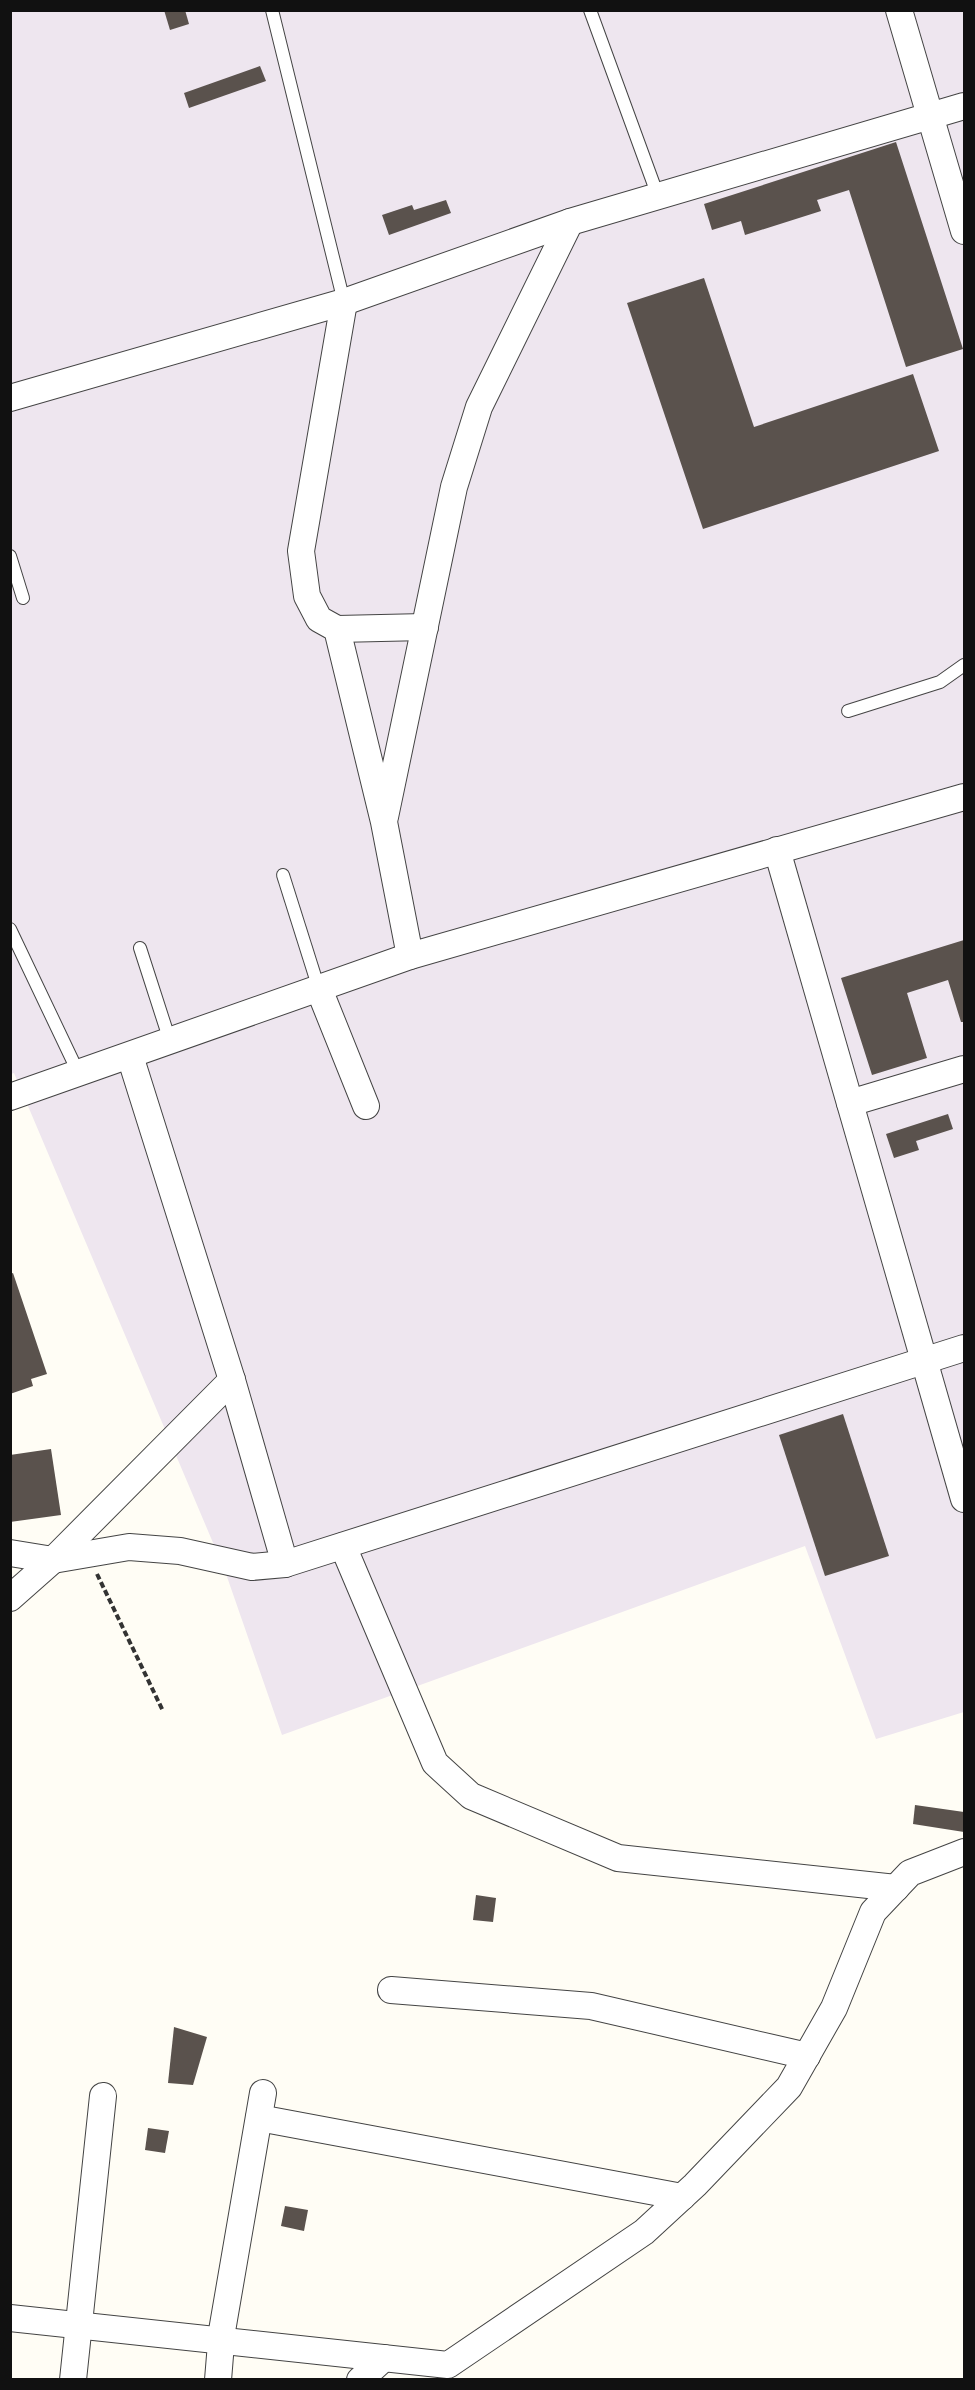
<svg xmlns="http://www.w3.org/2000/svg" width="975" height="2390" font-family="'Crimson Pro',serif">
	<rect width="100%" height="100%" fill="#fffdf5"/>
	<polygon fill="#eee6ef" points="10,11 964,11 964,1712 876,1739 805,1546 282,1735 225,1571 14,1073 11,1074"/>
	<g fill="#5a524d">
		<polygon points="164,10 185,10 189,24 170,30"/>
		<polygon points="260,66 266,81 189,108 184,93"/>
		<polygon points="896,142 963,349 906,367 849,190 817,200 821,211 745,235 741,221 712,230 704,204"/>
		<polygon points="446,200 451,213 389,235 382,215 412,205 414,210"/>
		<polygon points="704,278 754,427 913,374 939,451 703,529 627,303"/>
		<polygon points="964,940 964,1022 961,1022 948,980 907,993 927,1058 872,1075 841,978"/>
		<polygon points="948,1114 953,1129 916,1141 919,1150 894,1158 886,1134"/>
		<polygon points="13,1273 47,1374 31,1379 33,1386 10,1394 10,1274"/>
		<polygon points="843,1414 889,1556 825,1576 779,1435"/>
		<polygon points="51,1449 61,1515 10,1522 10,1455"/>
		<polygon points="915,1805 964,1812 964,1832 913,1824"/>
		<polygon points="476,1895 496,1898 493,1922 473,1920"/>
		<polygon points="174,2027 207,2037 193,2085 168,2083"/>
		<polygon points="148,2128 169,2131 165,2153 145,2150"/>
		<polygon points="285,2206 308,2210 304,2231 281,2226"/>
	</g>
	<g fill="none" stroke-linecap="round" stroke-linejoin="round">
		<defs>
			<g id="service">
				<polyline points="272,10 344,302"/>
				<polyline points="590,10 658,196"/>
				<polyline points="10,556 23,598"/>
				<polyline points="848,711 940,682 964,665"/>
				<polyline points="283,875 319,989"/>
				<polyline points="10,929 79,1074"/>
				<polyline points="140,948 170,1041"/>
			</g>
			<g id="minor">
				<polyline points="899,10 964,231"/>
				<polyline points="344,302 301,551 307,596 319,619 337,629 384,822 410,956"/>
				<polyline points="10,398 344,302 570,222 964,106"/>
				<polyline points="337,629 425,627"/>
				<polyline points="385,817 454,487 479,407 570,222"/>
				<polyline points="777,850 964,1499"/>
				<polyline points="319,989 366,1106"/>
				<polyline points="130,1056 232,1380 285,1564"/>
				<polyline points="10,1097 410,956 964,797"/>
				<polyline points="850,1103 964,1069"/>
				<polyline points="343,1546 435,1763 471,1796 618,1858 896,1888"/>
				<polyline points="10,1553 53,1560 129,1547 180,1551 252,1567 285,1564 964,1348"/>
				<polyline points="10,1598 53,1560 232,1380"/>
				<polyline points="391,1990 591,2006 807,2056"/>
				<polyline points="259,2118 682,2197"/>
				<polyline points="10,2318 448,2365 644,2232 695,2185 789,2087 834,2008 873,1912 910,1873 964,1852"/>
				<polyline points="73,2380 103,2096"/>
				<polyline points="218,2380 222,2331 263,2093"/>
				<polyline points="360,2380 384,2358"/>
			</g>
		</defs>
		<use href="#service" stroke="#444" stroke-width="14"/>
		<use href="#minor" stroke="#444" stroke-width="28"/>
		<polyline stroke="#333" stroke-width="4" stroke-dasharray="6 3" stroke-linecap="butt" points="97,1574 163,1711"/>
		<use href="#service" stroke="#fff" stroke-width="12"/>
		<use href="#minor" stroke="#fff" stroke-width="26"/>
	</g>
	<rect width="975" height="2390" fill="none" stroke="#111111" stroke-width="24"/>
</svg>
